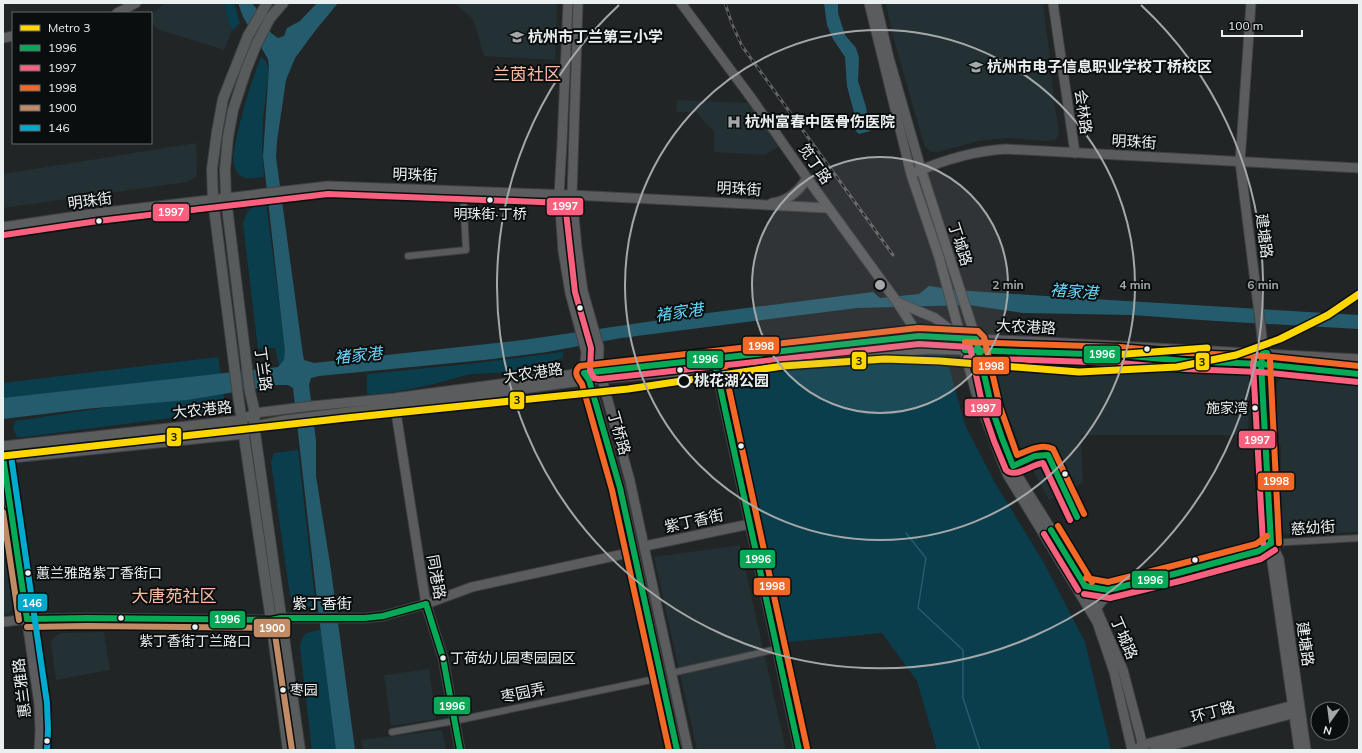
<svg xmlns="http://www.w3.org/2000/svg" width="1362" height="753" font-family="Mulish,'Noto Sans SC',sans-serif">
	<rect width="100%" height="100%" fill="#212526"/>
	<g fill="#233034">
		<polygon points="165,3 224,3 227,17 232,31 224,50 160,30 152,24 151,22 151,15"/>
		<polygon points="454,3 557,3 555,60 484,56 473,19"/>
		<polygon points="886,3 1043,3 1049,50 1052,84 1059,135 1055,140 1046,141 1007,138 979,141 937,152 931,152 924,145 892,33"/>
		<polygon points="677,100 748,103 780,146 765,155 714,152 714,132 696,112 676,112"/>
		<polygon points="196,143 197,176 187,182 3,208 3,174"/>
		<polygon points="986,356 1250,370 1248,435 1081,435 1083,483 1049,500 1020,446 998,393"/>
		<polygon points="1284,376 1359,381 1359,532 1290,535 1281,532 1279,528 1277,481 1281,473 1281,447 1276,440 1277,433 1277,384 1280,379"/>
		<polygon points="3,525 14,607 10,613 3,614"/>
		<polygon points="740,545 786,750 697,750 654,557"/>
		<polygon points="104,632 110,670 56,680 51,643 53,638 61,633"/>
		<polygon points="429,669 436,719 391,726 384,675"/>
		<polygon points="442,730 446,750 363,750 361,740"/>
	</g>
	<g fill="#0b3e4c">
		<polygon points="224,3 234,3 240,23 232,31 227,17"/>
		<path d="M261,57L266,61L269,69L263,120L262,150L264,177C257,177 246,181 240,175C237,173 235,168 234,165C232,157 235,147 236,140C242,112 250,84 261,57Z"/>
		<path d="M266,203L287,361L279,367L275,348L258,349L243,224C248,207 250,207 266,203Z"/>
		<polygon points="944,349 965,425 995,483 1044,563 1085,642 1111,750 937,750 917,681 882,633 788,642 726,374"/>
		<polygon points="563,352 563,358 514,372 470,374 434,384 395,392 367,395 367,374 469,364"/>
		<polygon points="218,357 221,376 3,400 3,383"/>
		<polygon points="224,390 224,408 217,412 24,437 17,437 13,429 15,421"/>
		<path d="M298,450L316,609C303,609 296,607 290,595L271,462L274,453Z"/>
		<path d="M321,630L338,750H312L300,647C303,632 307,632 321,630Z"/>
	</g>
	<g fill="#255c6d">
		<polygon points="238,3 252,3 263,17 271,33 278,38 284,36 287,28 300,21 317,3 338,3 315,31 295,58 286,80 277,141 276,157 303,355 304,360 314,363 523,340 708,313 873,292 880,298 919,294 929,286 955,290 1060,297 1359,315 1359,329 1216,321 1132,315 1023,313 969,305 857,308 621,338 547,352 484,360 319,376 311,378 309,385 316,440 316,476 331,570 355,750 336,750 318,609 293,388 288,385 277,385 187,400 85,409 3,419 3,398 278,367 284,360 285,351 263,156 269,67 268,59 243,17"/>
		<polygon points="824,3 838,3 838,13 845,35 856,48 859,58 858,81 866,107 870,131 859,134 855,130 855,116 847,86 845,57 833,39 827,25"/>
	</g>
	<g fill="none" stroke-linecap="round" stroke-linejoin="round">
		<polyline stroke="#255c6d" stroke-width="1.5" points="906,533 926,558 918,608 963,650 963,698 980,750"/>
		<defs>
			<g id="street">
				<polyline points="408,256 466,250 463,191"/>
				<polyline points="1085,586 1108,590 1178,573 1259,551 1271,543 1359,538"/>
				<polyline points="1097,610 1103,602 1111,595 1153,583"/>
				<polyline points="672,673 777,649"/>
				<polyline points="392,732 454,721 660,678"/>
			</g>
			<g id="secondary">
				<polyline points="568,3 562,143 559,195 563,251 570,293 586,352 584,373 589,380 620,488 677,750"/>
				<polyline points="578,3 572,195 577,248 583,291 599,347 598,371 602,379 630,481 688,750"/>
				<polyline points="681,3 752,99 807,178 897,302 919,336"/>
				<polyline points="869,3 911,174 939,257 976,393 1007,474 1097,622 1114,672 1132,750"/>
				<polyline points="876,3 889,58 921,169 976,339 980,351 987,390 1006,451 1019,478 1066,553 1085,586 1097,610 1123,670 1144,750"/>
				<polyline points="1053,3 1075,153"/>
				<polyline points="1251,3 1240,162 1262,337 1263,353 1261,364 1272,562 1299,750"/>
				<polyline points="117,13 136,3"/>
				<polyline points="3,38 13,36"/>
				<path d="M916,172C944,160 974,151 1005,149L1359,168"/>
				<path d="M772,203C788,201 799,191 807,178"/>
				<polyline points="3,227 97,213 328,186 572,195 828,208"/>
				<polyline points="897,302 935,318 962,339"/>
				<polyline points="716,368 799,750"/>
				<polyline points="395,406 426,604 443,658 460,750"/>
				<path d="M3,446L242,420L255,413L312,406L394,398L598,371L919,336C961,339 1004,340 1046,342C1151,347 1255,353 1359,359"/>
				<polyline points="3,457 39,704 40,730 39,750"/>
				<polyline points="3,459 244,434 254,426 285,420 395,406 589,380 928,349 1120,355 1185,361 1261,364 1359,374"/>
				<polyline points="645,546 750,524"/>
				<polyline points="1273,547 1279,559 1306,750"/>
				<polyline points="3,622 27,619 87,618 271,620 281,618 365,618 383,616 426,604 472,587 633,552"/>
				<polyline points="1137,749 1142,745 1298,704"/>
				<polyline points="1154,750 1299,712"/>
			</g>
			<g id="primary">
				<polyline points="267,3 248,36 223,99 217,132 212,169 213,200 238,395 271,620 288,750"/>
				<polyline points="283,3 270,18 256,45 246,70 233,110 228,137 225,169 226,199 246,360 250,392 255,413 254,426 300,750"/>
			</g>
		</defs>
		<use href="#street" stroke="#3e4041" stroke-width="8"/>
		<use href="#secondary" stroke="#3e4041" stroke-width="11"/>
		<use href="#primary" stroke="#3e4041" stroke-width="12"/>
		<use href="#street" stroke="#585a5b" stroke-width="6"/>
		<use href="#secondary" stroke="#5b5c5d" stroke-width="9"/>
		<use href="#primary" stroke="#585b5c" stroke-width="10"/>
		<defs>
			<polyline id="rail" points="725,3 732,24 742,46 893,255"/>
		</defs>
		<use href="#rail" stroke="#616262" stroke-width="3"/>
		<use href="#rail" stroke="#0b0e0f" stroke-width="1.5" stroke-dasharray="4.5" stroke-linecap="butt"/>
		<defs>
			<g id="bus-1">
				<polyline points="965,350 1120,355 1185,361 1261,364 1359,374"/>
				<polyline points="1267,353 1263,353 1261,364 1271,543"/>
				<polyline points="716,368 799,750"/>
				<polyline points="3,457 27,619"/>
				<polyline points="1051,530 1085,586"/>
				<polyline points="1085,586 1108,590 1178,573 1259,551 1271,543"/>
				<polyline points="426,604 443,658 460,750"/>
				<polyline points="27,619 87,618 271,620 281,618 365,618 383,616 426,604"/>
				<polyline points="677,750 620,488 589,380 584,373 919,336 976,339 992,409 1002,438 1013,466 1035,456 1048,455 1077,517"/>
			</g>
			<g id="bus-2">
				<path d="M4,235L98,221L328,194L565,203L575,292L591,348L590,371L594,378L599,379L919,344L970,347L984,412L994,441L1006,470C1015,479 1032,464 1043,463L1070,520"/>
				<polyline points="966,358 1120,363 1185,369 1260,372 1358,382"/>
				<polyline points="1044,534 1078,590"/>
				<polyline points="1263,543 1253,364 1257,348 1261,345 1267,345"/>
				<polyline points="1084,594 1110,598 1180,581 1261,559 1275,550"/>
			</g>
			<g id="bus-3">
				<polyline points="965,342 1120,347 1186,353 1262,356 1359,366"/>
				<polyline points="1270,360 1279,543"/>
				<polyline points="724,366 807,748"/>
				<polyline points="1058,526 1092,582"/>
				<polyline points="1086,578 1108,582 1176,565 1256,544 1267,536"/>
				<path d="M669,750L612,490L582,384C577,377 573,372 580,366L918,328L978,331L984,337L1000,407L1017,455C1027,451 1042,443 1053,449L1084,514"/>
			</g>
			<g id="bus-4">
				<polyline points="3,512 19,620"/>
				<polyline points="27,627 87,626 274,628 292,750"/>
			</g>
			<polyline id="bus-5" points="11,456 47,703 48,730 47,750"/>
		</defs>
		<use href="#bus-1" stroke="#0b0e0f" stroke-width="9"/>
		<use href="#bus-2" stroke="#0b0e0f" stroke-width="9"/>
		<use href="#bus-3" stroke="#0b0e0f" stroke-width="9"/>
		<use href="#bus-4" stroke="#0b0e0f" stroke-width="9"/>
		<use href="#bus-5" stroke="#0b0e0f" stroke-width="9"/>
		<use href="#bus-1" stroke="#06aa56" stroke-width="6"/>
		<use href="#bus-2" stroke="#f8607d" stroke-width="6"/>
		<use href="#bus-3" stroke="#f36827" stroke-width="6"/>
		<use href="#bus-4" stroke="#c18c65" stroke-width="6"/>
		<use href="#bus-5" stroke="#00a9ce" stroke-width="6"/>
		<defs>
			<g id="metro-1">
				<polyline points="1099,356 1207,348"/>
				<polyline points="3,456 346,418 628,389 783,366 885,359 940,361 1079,372 1177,367 1236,355 1280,339 1328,315 1359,294"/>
			</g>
		</defs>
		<use href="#metro-1" stroke="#0b0e0f" stroke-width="10"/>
		<use href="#metro-1" stroke="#ffd700" stroke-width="7"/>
	</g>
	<circle cx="880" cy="285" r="128" fill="#a4a8a9" fill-opacity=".12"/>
	<g fill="none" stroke="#a4a8a9" stroke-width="2">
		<circle cx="880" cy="285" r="128"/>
		<circle cx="880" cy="285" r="255"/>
		<path d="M1141 5A383 383 0 1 1 619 5"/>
	</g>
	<defs>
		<symbol id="school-bare" viewBox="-9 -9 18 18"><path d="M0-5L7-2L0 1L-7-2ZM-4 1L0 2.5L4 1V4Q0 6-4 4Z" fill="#a4a8a9" stroke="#0b0e0f" stroke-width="2.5" paint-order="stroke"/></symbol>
		<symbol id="hospital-bare" viewBox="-9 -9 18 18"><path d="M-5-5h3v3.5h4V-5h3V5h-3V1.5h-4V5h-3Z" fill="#a4a8a9" stroke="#0b0e0f" stroke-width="2.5" paint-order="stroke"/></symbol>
	</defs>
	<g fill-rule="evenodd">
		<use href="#school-bare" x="507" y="27" width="20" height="20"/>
		<use href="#school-bare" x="966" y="57" width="20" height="20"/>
		<use href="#hospital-bare" x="724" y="112" width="20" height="20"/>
	</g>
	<g fill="#eaeff0" stroke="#0b0e0f" stroke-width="1.5">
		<circle cx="490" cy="200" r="3.5"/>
		<circle cx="99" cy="221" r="3.5"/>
		<circle cx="580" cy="308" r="3.5"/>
		<circle cx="1147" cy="349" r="3.5"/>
		<circle cx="680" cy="370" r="3.5"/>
		<circle cx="1255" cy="408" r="3.5"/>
		<circle cx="741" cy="446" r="3.5"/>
		<circle cx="1065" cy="474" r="3.5"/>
		<circle cx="1195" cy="560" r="3.5"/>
		<circle cx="28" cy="573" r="3.5"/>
		<circle cx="121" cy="618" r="3.5"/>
		<circle cx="195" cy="627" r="3.5"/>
		<circle cx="443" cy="658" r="3.5"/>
		<circle cx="283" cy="690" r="3.5"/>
		<circle cx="47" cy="741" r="3.5"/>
	</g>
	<circle fill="#0b0e0f" stroke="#eaeff0" stroke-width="2" cx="684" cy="381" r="6"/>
	<g text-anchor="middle" stroke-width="4" stroke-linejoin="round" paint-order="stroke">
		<g font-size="14" fill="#eaeff0" stroke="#0b0e0f" text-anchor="start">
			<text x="490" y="219" text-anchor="middle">明珠街·丁桥</text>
			<text x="1248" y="413" text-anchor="end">施家湾</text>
			<text x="36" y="578">蕙兰雅路紫丁香街口</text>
			<text x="195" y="646" text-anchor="middle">紫丁香街丁兰路口</text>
			<text x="450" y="663">丁荷幼儿园枣园园区</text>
			<text x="290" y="695">枣园</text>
		</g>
		<g font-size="15" font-weight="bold" fill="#eaeff0" stroke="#0b0e0f" text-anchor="start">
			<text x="528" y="42">杭州市丁兰第三小学</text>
			<text x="987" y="72">杭州市电子信息职业学校丁桥校区</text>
			<text x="745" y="127">杭州富春中医骨伤医院</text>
		</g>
		<g font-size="15" fill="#eaeff0" stroke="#0b0e0f">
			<text transform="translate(1083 112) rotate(82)" y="5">会林路</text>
			<text transform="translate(1134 142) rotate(3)" y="5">明珠街</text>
			<text transform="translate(815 164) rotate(55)" y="5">笕丁路</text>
			<text transform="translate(415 175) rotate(2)" y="5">明珠街</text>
			<text transform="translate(739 189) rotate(3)" y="5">明珠街</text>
			<text transform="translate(90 201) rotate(-8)" y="5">明珠街</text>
			<text transform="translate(1264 236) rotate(83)" y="5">建塘路</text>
			<text transform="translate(960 244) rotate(72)" y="5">丁城路</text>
			<text transform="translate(1026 327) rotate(3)" y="5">大农港路</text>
			<text transform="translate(263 369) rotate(82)" y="5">丁兰路</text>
			<text transform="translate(533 373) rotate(-8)" y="5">大农港路</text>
			<text transform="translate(202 410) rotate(-6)" y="5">大农港路</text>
			<text transform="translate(619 433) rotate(74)" y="5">丁桥路</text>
			<text transform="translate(694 521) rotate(-12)" y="5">紫丁香街</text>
			<text transform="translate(1313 528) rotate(-4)" y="5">慈幼街</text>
			<text transform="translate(436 577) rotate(80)" y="5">同港路</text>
			<text x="322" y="609">紫丁香街</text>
			<text transform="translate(1124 638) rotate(67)" y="5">丁城路</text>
			<text transform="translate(1305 644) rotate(82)" y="5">建塘路</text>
			<text transform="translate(22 688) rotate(-97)" y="5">惠兰雅路</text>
			<text transform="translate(523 693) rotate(-12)" y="5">枣园弄</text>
			<text transform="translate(1213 712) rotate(-15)" y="5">环丁路</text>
		</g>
		<g font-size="15" font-weight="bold" fill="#eaeff0" stroke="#0b0e0f" text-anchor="start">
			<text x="694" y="386">桃花湖公园</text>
		</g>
		<g font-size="16" font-style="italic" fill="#65d7fc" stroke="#0b0e0f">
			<text transform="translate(1074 291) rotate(4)" y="6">褚家港</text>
			<text transform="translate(679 312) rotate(-8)" y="6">褚家港</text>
			<text transform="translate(358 355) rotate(-6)" y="6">褚家港</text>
		</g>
		<g font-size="17" fill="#fcbda5" stroke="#0b0e0f">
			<text x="527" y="80">兰茵社区</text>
			<text x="174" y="602">大唐苑社区</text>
		</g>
	</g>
	<circle cx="880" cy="285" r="6" fill="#a4a8a9" stroke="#0b0e0f" stroke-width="2"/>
	<g font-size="12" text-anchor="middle" font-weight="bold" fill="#a4a8a9" stroke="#0b0e0f" stroke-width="4" stroke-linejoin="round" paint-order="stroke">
		<text x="1008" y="289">2 min</text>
		<text x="1135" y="289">4 min</text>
		<text x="1263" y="289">6 min</text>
	</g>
	<g stroke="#0b0e0f" stroke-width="1.5">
		<rect x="546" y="197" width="38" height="19" rx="4" fill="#f8607d"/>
		<rect x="152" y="203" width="38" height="19" rx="4" fill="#f8607d"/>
		<rect x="742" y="336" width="38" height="19" rx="4" fill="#f36827"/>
		<rect x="1083" y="345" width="38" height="19" rx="4" fill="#06aa56"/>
		<rect x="686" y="350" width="38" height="19" rx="4" fill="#06aa56"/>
		<rect x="851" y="351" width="16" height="19" rx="4" fill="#ffd700"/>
		<rect x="1195" y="352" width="15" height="19" rx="4" fill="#ffd700"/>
		<rect x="972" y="356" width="38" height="19" rx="4" fill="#f36827"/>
		<rect x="509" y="391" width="16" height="19" rx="4" fill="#ffd700"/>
		<rect x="964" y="398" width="38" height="19" rx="4" fill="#f8607d"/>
		<rect x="166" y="427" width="16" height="20" rx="4" fill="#ffd700"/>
		<rect x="1238" y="430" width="38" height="19" rx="4" fill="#f8607d"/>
		<rect x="1257" y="472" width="38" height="19" rx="4" fill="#f36827"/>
		<rect x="739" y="549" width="37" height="20" rx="4" fill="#06aa56"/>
		<rect x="1131" y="570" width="38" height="19" rx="4" fill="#06aa56"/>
		<rect x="753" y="577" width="38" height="19" rx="4" fill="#f36827"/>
		<rect x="17" y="593" width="31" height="19" rx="4" fill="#00a9ce"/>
		<rect x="209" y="610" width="37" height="19" rx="4" fill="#06aa56"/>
		<rect x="253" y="618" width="38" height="20" rx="4" fill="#c18c65"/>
		<rect x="433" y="696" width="38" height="19" rx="4" fill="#06aa56"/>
	</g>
	<g font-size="11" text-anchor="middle" font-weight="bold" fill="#fff">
		<text x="565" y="210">1997</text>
		<text x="171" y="216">1997</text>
		<text x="761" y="350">1998</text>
		<text x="1102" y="358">1996</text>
		<text x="705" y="363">1996</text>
		<text x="991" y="370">1998</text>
		<text x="983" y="412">1997</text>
		<text x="1257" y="444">1997</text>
		<text x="1276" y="485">1998</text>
		<text x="758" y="563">1996</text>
		<text x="1150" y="584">1996</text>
		<text x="772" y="590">1998</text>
		<text x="32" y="607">146</text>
		<text x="227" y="623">1996</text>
		<text x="272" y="632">1900</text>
		<text x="452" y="710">1996</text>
	</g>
	<g font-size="11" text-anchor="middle" font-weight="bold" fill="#111">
		<text x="859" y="365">3</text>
		<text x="1202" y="366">3</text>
		<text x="517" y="404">3</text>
		<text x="174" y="441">3</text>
	</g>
	<rect width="1362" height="753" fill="none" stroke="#eaeff0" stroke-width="8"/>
	<rect x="12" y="12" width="140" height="132" fill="#0b0e0f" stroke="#646869"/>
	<rect x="20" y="25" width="20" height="6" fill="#ffd700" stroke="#646869"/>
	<text x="48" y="32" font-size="12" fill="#eaeff0">Metro 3</text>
	<rect x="20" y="45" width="20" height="6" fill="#06aa56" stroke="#646869"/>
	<text x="48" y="52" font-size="12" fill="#eaeff0">1996</text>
	<rect x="20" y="65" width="20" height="6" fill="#f8607d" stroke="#646869"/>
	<text x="48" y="72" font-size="12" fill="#eaeff0">1997</text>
	<rect x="20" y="85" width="20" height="6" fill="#f36827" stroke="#646869"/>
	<text x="48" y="92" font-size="12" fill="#eaeff0">1998</text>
	<rect x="20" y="105" width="20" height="6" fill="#c18c65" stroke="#646869"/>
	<text x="48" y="112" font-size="12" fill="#eaeff0">1900</text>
	<rect x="20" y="125" width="20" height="6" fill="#00a9ce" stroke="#646869"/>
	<text x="48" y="132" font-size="12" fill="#eaeff0">146</text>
	<g transform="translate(1330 721) rotate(194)"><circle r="19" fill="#0b0e0f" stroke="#646869"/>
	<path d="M0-3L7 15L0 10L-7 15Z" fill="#a4a8a9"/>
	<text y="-6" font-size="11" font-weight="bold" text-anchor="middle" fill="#eaeff0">N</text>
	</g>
	<path d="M1222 30v6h80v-6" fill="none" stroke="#eaeff0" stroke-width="2"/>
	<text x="1228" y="30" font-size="12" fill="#eaeff0" stroke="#0b0e0f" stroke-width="3" paint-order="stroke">100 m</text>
</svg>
